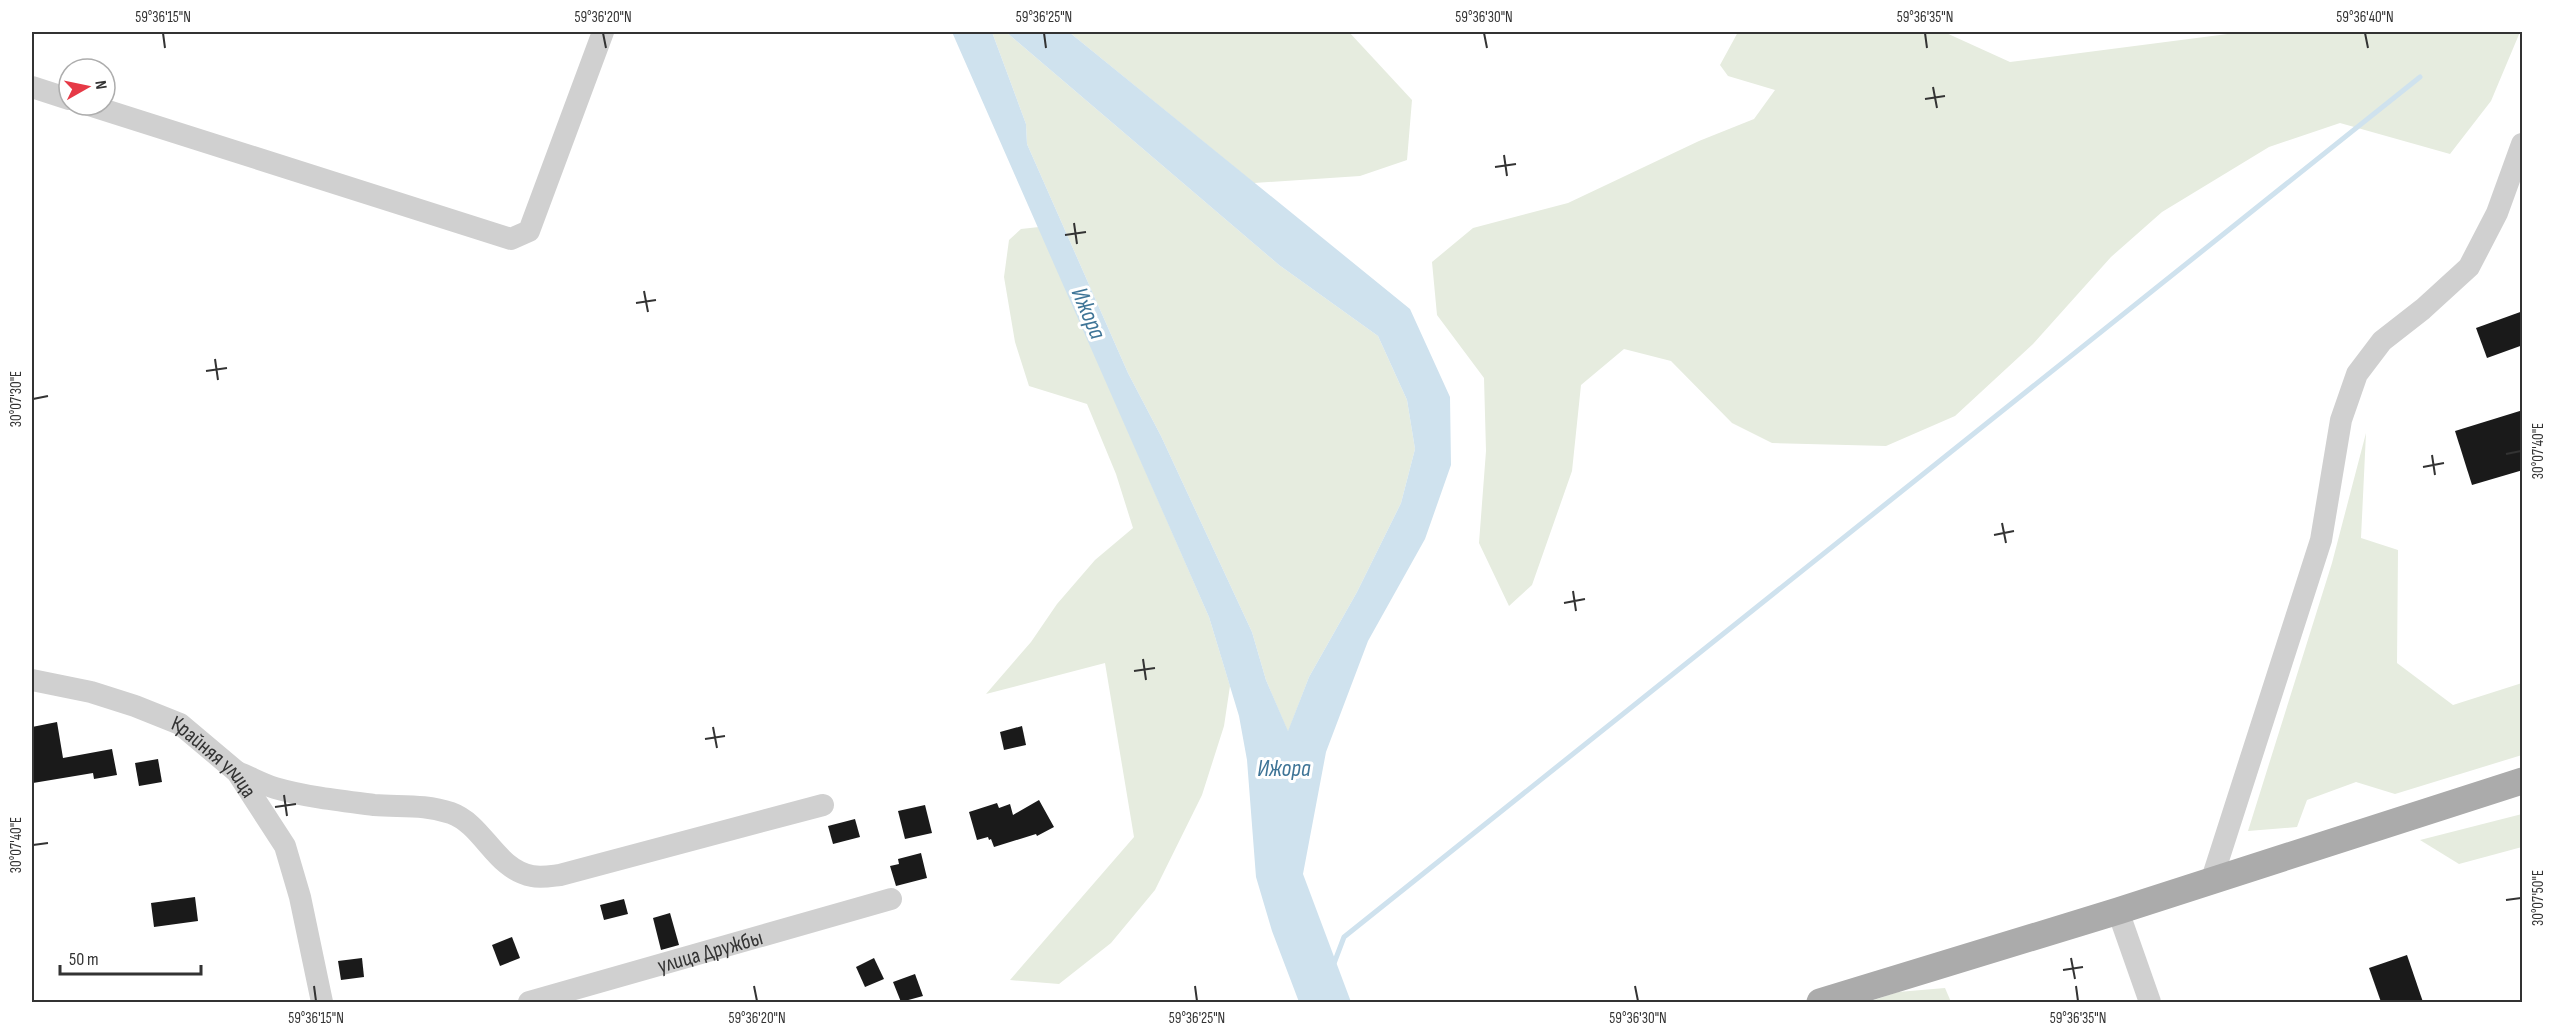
<svg xmlns="http://www.w3.org/2000/svg" width="2554" height="1034" font-family="'Sofia Sans Condensed',sans-serif">
	<rect width="100%" height="100%" fill="#fff"/>
	<g fill="#e6ecdf">
		<polygon points="992,32 1006,32 1279,265 1378,336 1407,400 1415,449 1401,503 1357,592 1309,677 1288,732 1266,680 1252,632 1161,436 1128,373 1027,144 1026,124"/>
		<polygon points="1069,32 1349,32 1412,100 1407,160 1360,176 1254,183"/>
		<polygon points="1738,32 1944,32 2010,62 2243,32 2520,32 2491,101 2450,154 2340,123 2269,147 2162,212 2111,257 2033,344 1955,416 1886,446 1772,443 1732,423 1671,361 1624,349 1581,385 1572,471 1532,585 1509,606 1479,543 1486,451 1484,378 1437,315 1432,262 1473,228 1568,203 1699,141 1754,119 1775,90 1728,76 1720,65"/>
		<polygon points="1039,227 1209,617 1230,686 1224,726 1202,795 1155,890 1111,943 1059,984 1010,980 1134,837 1105,663 986,694 1031,642 1057,604 1095,560 1133,528 1116,474 1087,404 1029,386 1015,342 1004,277 1009,240 1021,229"/>
		<polygon points="2366,433 2361,538 2398,550 2397,663 2453,705 2522,683 2522,755 2395,794 2356,782 2307,800 2297,827 2248,831 2332,563"/>
		<polygon points="2522,814 2522,847 2459,864 2420,840"/>
		<polygon points="1945,988 1951,1002 1868,1002 1898,992"/>
	</g>
	<polygon fill="#cfe2ee" points="952,32 992,32 1026,124 1027,144 1128,373 1161,436 1252,632 1266,680 1288,731 1309,677 1357,592 1401,503 1415,449 1407,400 1378,336 1279,265 1006,32 1069,32 1410,309 1450,397 1451,465 1425,539 1368,641 1326,752 1303,874 1351,1002 1299,1002 1272,931 1256,877 1247,760 1239,716 1209,617"/>
	<g fill="none" stroke-linecap="round" stroke-linejoin="round">
		<polyline stroke="#cfe2ee" stroke-width="5" points="1333,966 1344,937 2420,77"/>
	</g>
	<g fill="#1a1a1a">
		<polygon points="2523,311 2523,345 2487,358 2476,328"/>
		<polygon points="2523,410 2523,470 2472,485 2455,431"/>
		<polygon points="57,722 63,758 112,749 117,775 94,779 93,773 33,783 32,727"/>
		<polygon points="1022,726 1026,745 1004,750 1000,732"/>
		<polygon points="158,759 162,782 139,786 135,763"/>
		<polygon points="1039,800 1054,827 1037,836 1036,834 994,847 991,839 989,840 988,837 977,840 969,812 997,803 999,808 1010,804 1013,815"/>
		<polygon points="925,805 932,833 905,839 898,811"/>
		<polygon points="855,819 860,837 833,844 828,826"/>
		<polygon points="921,853 927,878 896,886 890,866 899,864 898,859"/>
		<polygon points="195,897 198,921 154,927 151,903"/>
		<polygon points="624,899 628,914 604,920 600,905"/>
		<polygon points="670,913 679,945 661,950 653,918"/>
		<polygon points="512,937 520,958 500,966 492,945"/>
		<polygon points="2407,955 2423,1002 2381,1002 2369,968"/>
		<polygon points="362,958 364,977 341,980 338,961"/>
		<polygon points="874,958 884,979 865,987 856,967"/>
		<polygon points="915,974 923,996 901,1002 893,982"/>
	</g>
	<g fill="none" stroke-linecap="round" stroke-linejoin="round">
		<g stroke="#d0d0d0" stroke-width="22">
			<polyline points="32,87 69,99"/>
			<polyline points="89,105 511,239 529,231 603,32"/>
			<path id="s1" d="M32,680L91,692L135,706L180,724L237,772L285,846L300,897L322,1002"/>
			<path d="M237,772C250,777 262,784 275,788C306,797 342,801 374,805C401,807 425,804 451,813C484,825 495,869 532,876C541,878 551,876 560,875L823,805"/>
			<polyline points="2212,879 2321,540 2341,420 2357,374 2382,341 2423,309 2469,267 2497,213 2522,144"/>
			<polyline points="2118,911 2150,1002"/>
			<path id="s2" d="M529,1002L891,899"/>
		</g>
		<polyline stroke="#ababab" stroke-width="27" points="1820,1002 2118,911 2522,781"/>
	</g>
	<path fill="none" stroke="#333" stroke-width="2" d="M163,33L165,48M603,33L606,48M1044,33L1046,48M1484,33L1487,48M1925,33L1927,48M2365,33L2368,48M1933,87L1937,108M1925,99L1945,96M1504,155L1507,176M1495,167L1516,164M1074,223L1077,244M1065,235L1086,232M644,291L648,312M636,303L656,300M215,359L218,380M206,371L227,368M33,399L48,396M2506,454L2521,451M2432,455L2435,475M2423,467L2444,463M2002,523L2006,543M1994,535L2014,531M1573,591L1576,611M1564,603L1585,599M1143,659L1146,680M1134,671L1155,668M713,727L717,748M705,739L725,736M284,795L287,816M275,807L296,804M33,845L48,843M2506,900L2521,898M2071,958L2075,979M2063,970L2083,967M314,986L316,1001M754,986L757,1001M1195,986L1197,1001M1635,986L1638,1001M2076,986L2078,1001"/>
	<g text-anchor="middle" stroke-width="6" stroke-linejoin="round" paint-order="stroke">
		<g font-size="22" fill="#333" stroke="#fff">
			<text dy="8" stroke="none"><textPath href="#s1" startOffset="202">Крайняя улица</textPath></text>
			<text dy="8" stroke="none"><textPath href="#s2" startOffset="188">улица Дружбы</textPath></text>
		</g>
		<g font-size="24" font-style="italic" fill="#3f7597" stroke="#fff">
			<text transform="translate(1089 313) rotate(67)" y="8">Ижора</text>
			<text x="1284" y="776">Ижора</text>
		</g>
	</g>
	<rect width="2554" height="1034" fill="none" stroke="#ffffff" stroke-width="66"/>
	<g transform="translate(87 87) rotate(81)"><circle r="28" fill="#ffffff" stroke="#adadad" stroke-width="1.5"/>
	<path d="M0-4.5L10 22L0 15L-10 22Z" fill="#e63946"/>
	<text y="-9" font-size="16" font-weight="bold" text-anchor="middle" fill="#333333">N</text>
	</g>
	<path d="M60 965v9h141v-9" fill="none" stroke="#333333" stroke-width="3"/>
	<text x="69" y="965" font-size="18" fill="#333333" stroke="#ffffff" stroke-width="4.5" paint-order="stroke">50 m</text>
	<rect x="33" y="33" width="2488" height="968" fill="none" stroke="#333" stroke-width="2"/>
	<g font-size="15" text-anchor="middle" fill="#333">
		<text x="163" y="22">59°36'15"N</text>
		<text x="603" y="22">59°36'20"N</text>
		<text x="1044" y="22">59°36'25"N</text>
		<text x="1484" y="22">59°36'30"N</text>
		<text x="1925" y="22">59°36'35"N</text>
		<text x="2365" y="22">59°36'40"N</text>
		<text transform="translate(16 399) rotate(-90)" y="5">30°07'30"E</text>
		<text transform="translate(2538 451) rotate(-90)" y="5">30°07'40"E</text>
		<text transform="translate(16 845) rotate(-90)" y="5">30°07'40"E</text>
		<text transform="translate(2538 898) rotate(-90)" y="5">30°07'50"E</text>
		<text x="316" y="1023">59°36'15"N</text>
		<text x="757" y="1023">59°36'20"N</text>
		<text x="1197" y="1023">59°36'25"N</text>
		<text x="1638" y="1023">59°36'30"N</text>
		<text x="2078" y="1023">59°36'35"N</text>
	</g>
</svg>
